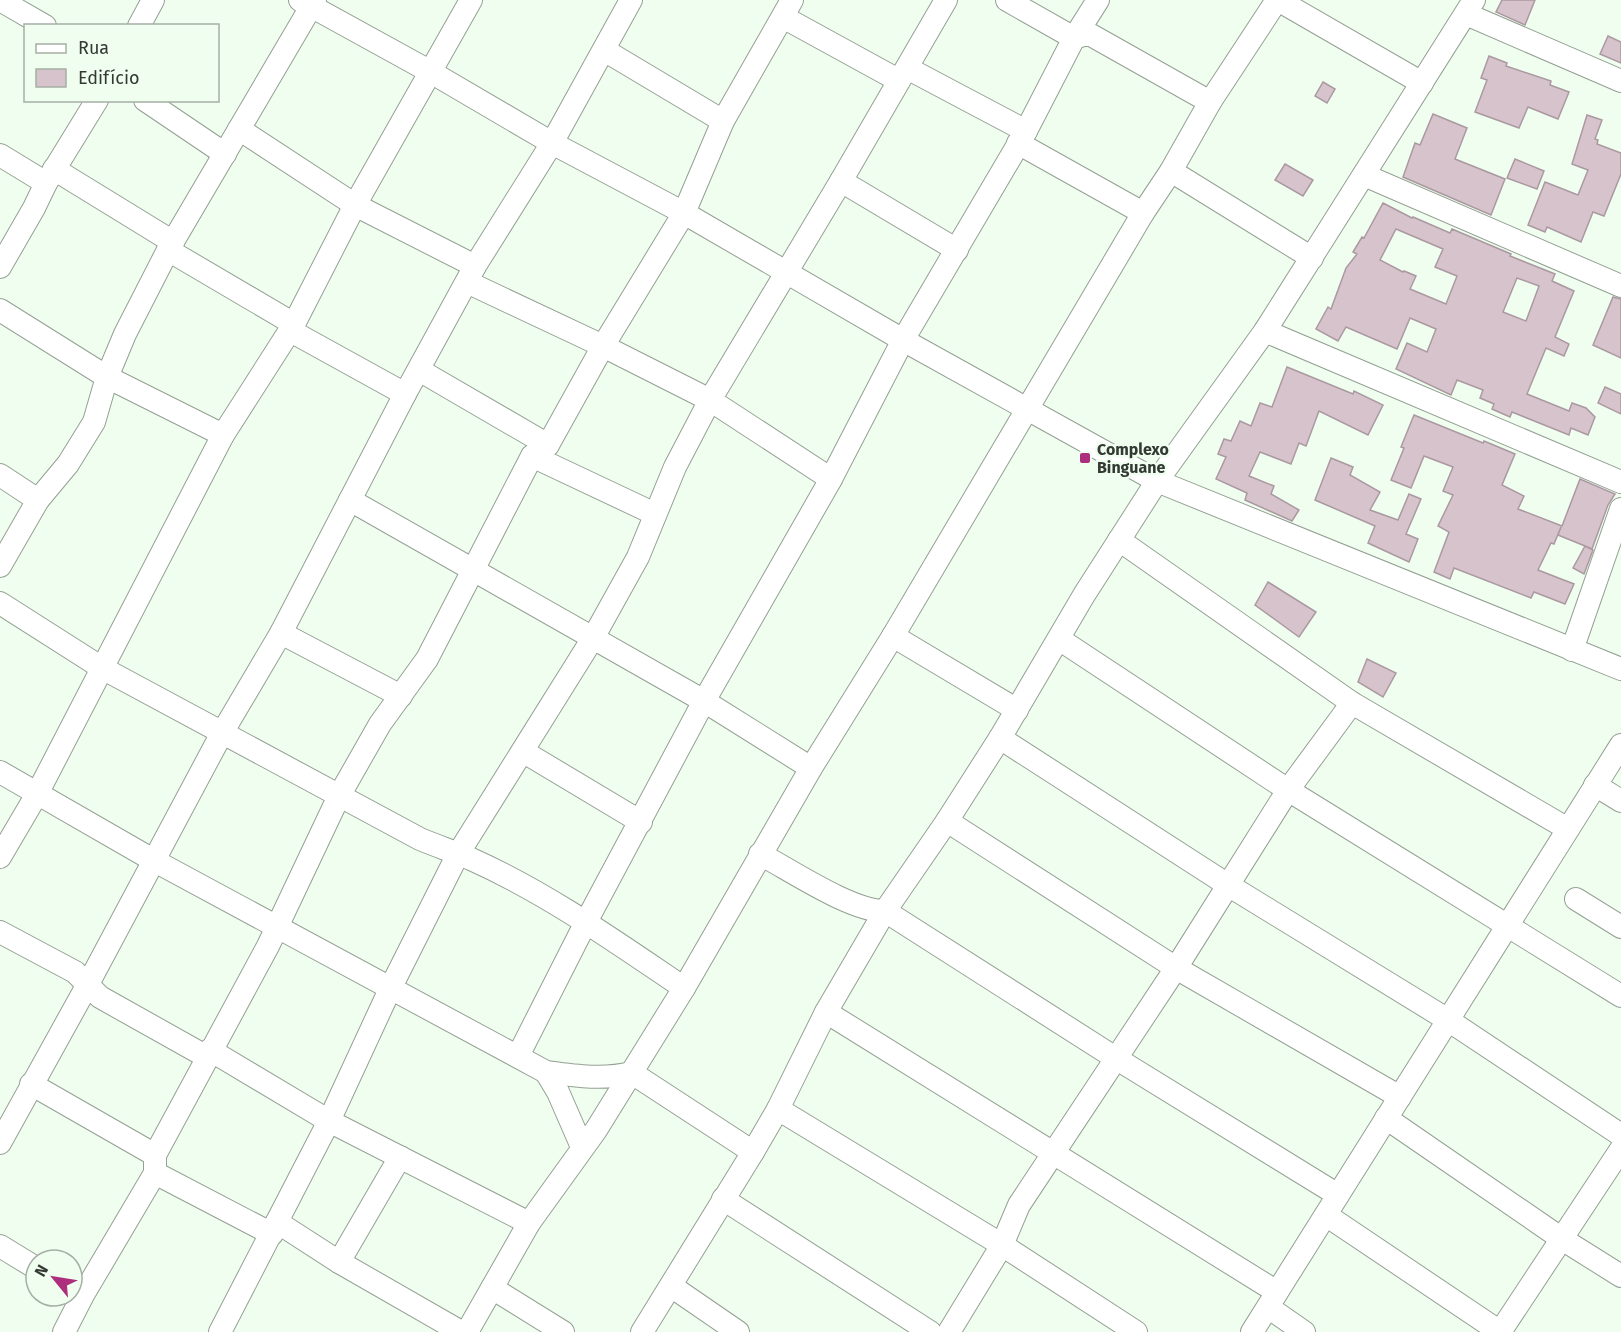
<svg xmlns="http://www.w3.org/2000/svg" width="1621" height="1332" font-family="'Fira Sans',sans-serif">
	<rect width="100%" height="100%" fill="#f0fef0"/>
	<g fill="#d6c3cc" stroke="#ab99a1" stroke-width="1.5" fill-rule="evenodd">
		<polygon points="1502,0 1535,0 1525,25 1496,12"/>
		<polygon points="1608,36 1621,42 1621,63 1600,54"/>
		<polygon points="1489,56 1507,63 1506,66 1551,81 1550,85 1569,92 1558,119 1528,107 1519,128 1475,112 1487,80 1481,78"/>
		<polygon points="1323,82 1335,89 1327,103 1315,96"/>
		<polygon points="1433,114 1467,128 1455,159 1505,179 1491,215 1403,177 1415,143 1420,145"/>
		<polygon points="1587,115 1602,120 1595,139 1598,140 1597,144 1621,153 1621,174 1604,216 1593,212 1581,242 1547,227 1545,232 1528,225 1545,182 1578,195 1588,170 1572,164"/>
		<polygon points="1515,159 1544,171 1537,189 1507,178"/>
		<polygon points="1285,164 1313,180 1303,196 1275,180"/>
		<path d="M1383,203L1412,218L1413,217L1450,233L1452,229L1511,254L1510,256L1555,274L1552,281L1574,291L1555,337L1569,344L1564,356L1546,348L1527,394L1569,411L1572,403L1586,408L1595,417L1588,435L1571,428L1569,435L1512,412L1510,417L1492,409L1494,404L1480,398L1483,390L1457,380L1451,395L1396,369L1407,343L1427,352L1436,329L1410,318L1397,349L1346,327L1338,341L1316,329L1328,307L1331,309L1346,268L1357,254L1353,252L1362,237L1364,238ZM1396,229L1443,249L1435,267L1457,276L1446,304L1410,289L1416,276L1404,271L1403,272L1380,260ZM1517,278L1539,286L1526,321L1503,312Z"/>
		<polygon points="1613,297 1621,299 1621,358 1593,345"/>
		<polygon points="1287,367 1353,394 1354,391 1383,405 1368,435 1319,411 1306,446 1299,443 1291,464 1260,452 1249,476 1274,486 1271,494 1299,510 1292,521 1245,500 1247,493 1216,479 1226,457 1218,454 1224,439 1231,441 1240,421 1251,426 1260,403 1272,407"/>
		<polygon points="1605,387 1621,394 1621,414 1598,403"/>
		<polygon points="1414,415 1483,443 1484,441 1515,454 1502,485 1524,496 1518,509 1562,526 1580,479 1615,494 1608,505 1592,549 1585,546 1593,550 1584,574 1573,568 1585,546 1558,535 1561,527 1554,544 1551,543 1538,570 1574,584 1565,604 1534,592 1531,598 1454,568 1450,579 1434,572 1449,532 1438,526 1453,495 1443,491 1453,467 1424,456 1411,488 1391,480 1404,448 1401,447"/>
		<polygon points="1331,458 1353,467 1350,475 1380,492 1370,510 1398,520 1409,494 1421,499 1406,534 1418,539 1409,562 1368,543 1375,526 1315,500"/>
		<polygon points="1268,582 1316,612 1299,637 1255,605"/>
		<polygon points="1367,659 1396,673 1383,697 1358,682"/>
	</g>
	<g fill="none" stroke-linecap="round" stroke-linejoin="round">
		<defs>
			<g id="minor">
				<polyline points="0,0 45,26"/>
				<polyline points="300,0 429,71 552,143 684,213 903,340 1157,481 1621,669"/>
				<polyline points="1007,0 1074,38 1083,35 1091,35 1210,102"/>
				<polyline points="1278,0 1422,83"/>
				<polyline points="1466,14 1621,81"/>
				<polyline points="783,17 898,80"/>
				<polyline points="139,26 153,0"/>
				<polyline points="604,50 723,121"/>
				<polyline points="907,68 1026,131"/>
				<polyline points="145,100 225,154"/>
				<polyline points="239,129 355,205 475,266"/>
				<polyline points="1018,143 1143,213"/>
				<polyline points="0,155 46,183"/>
				<polyline points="54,169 173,242"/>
				<polyline points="1171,171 1312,258"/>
				<polyline points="1364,175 1621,286"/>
				<polyline points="841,181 957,250"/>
				<polyline points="168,250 294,324"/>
				<polyline points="0,267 34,208 46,183 97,100"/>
				<polyline points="467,282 603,346 710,400 831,479"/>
				<polyline points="0,310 107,377 223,435"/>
				<polyline points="289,330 405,394"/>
				<polyline points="1265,331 1621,482"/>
				<polyline points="419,370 548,445"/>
				<polyline points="532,456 655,514"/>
				<polyline points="0,475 38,500"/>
				<polyline points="350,500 704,701 811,768"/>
				<polyline points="1119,540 1352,703 1568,829"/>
				<polyline points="0,566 38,500 68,464 94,422 107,377 125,334 168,250 315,0"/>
				<path d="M0,603L102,668L420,839C437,846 454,852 471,859C547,893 616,942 684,988"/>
				<polyline points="281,633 401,696"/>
				<polyline points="893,636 1017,710"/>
				<polyline points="1059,639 1288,790 1621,996"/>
				<polyline points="1572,650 1621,509"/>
				<polyline points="1000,738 1228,885 1448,1020 1621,1135"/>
				<polyline points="524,752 641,822"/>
				<path d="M0,772L153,860L546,1072C576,1076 603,1080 632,1073L753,1152"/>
				<polyline points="1595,785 1621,801"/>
				<polyline points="947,821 1176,968 1400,1097"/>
				<path d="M760,854C792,871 851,911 885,911L1117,1059L1338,1195"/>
				<polyline points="0,857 37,794 223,435 294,324 355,205 471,0"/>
				<polyline points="1576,899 1621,927"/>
				<polyline points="0,932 75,972 100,997 207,1057"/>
				<polyline points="826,1012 1277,1292"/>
				<polyline points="210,1050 329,1121 529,1223"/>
				<polyline points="518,1056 586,922 704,701 831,479 903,340 1026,131 1074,38 1098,0"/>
				<polyline points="546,1072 558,1092 582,1147"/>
				<polyline points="31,1084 155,1155"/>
				<polyline points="778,1109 1002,1245 1136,1332"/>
				<polyline points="1386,1118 1562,1239 1621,1276"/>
				<polyline points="0,1143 88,984 222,733 281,633 405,394 475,266 552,143 631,0"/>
				<polyline points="155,1173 272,1234"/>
				<polyline points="723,1199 930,1332"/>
				<polyline points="1326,1215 1500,1332"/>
				<polyline points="277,1222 339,1262 461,1332"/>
				<polyline points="0,1246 36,1268"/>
				<polyline points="339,1262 400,1157"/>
				<polyline points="671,1286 738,1332"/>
				<polyline points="492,1288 563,1332"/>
				<polyline points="1268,1307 1304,1332"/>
				<polyline points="64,1332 83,1295 155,1173 155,1155 268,946 339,796 380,724 427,659 532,456 548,445 603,346 684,213 723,121 792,0"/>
				<polyline points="220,1332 329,1121 391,987 458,854 593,638 638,557 675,467 710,400 841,181 946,0"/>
				<polyline points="467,1332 529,1223 596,1130 684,988 811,768 893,636 1143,213 1171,171 1210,102 1277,0"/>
				<polyline points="642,1332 753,1152 778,1109 826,1012 885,911 947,821 1000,738 1084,595 1157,481 1265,331 1474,0"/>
				<polyline points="949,1332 1002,1245 1019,1205 1176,968 1288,790 1352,703"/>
				<polyline points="1252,1332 1621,745"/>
				<polyline points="1500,1332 1621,1149"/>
			</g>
		</defs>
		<use href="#minor" stroke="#94a093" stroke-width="24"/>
		<use href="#minor" stroke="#fff" stroke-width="22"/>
	</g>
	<rect fill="#ad2e7c" stroke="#f0fef0" stroke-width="2" x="1079" y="452" width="12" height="12" rx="3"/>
	<g text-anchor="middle" stroke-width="5" stroke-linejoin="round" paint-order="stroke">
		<g font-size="16" font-weight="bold" fill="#343934" stroke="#f0fef0" text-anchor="start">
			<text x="1097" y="455">Complexo<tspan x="1097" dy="18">Binguane</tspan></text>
		</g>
	</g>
	<rect x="24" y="24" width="195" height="78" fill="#f0fef0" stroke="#a5afa5" stroke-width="1.5"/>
	<rect x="36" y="44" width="30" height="9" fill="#ffffff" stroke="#a5afa5" stroke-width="1.5"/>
	<text x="78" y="54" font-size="18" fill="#343934">Rua</text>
	<rect x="36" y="69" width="30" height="18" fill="#d6c3cc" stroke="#a5afa5" stroke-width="1.5"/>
	<text x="78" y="84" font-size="18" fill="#343934">Edifício</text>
	<g transform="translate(54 1278) rotate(300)"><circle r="28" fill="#f0fef0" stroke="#a5afa5" stroke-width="1.5"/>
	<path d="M0-4.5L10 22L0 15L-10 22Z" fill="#ad2e7c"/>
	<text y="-9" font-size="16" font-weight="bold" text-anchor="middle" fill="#343934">N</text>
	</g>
</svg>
